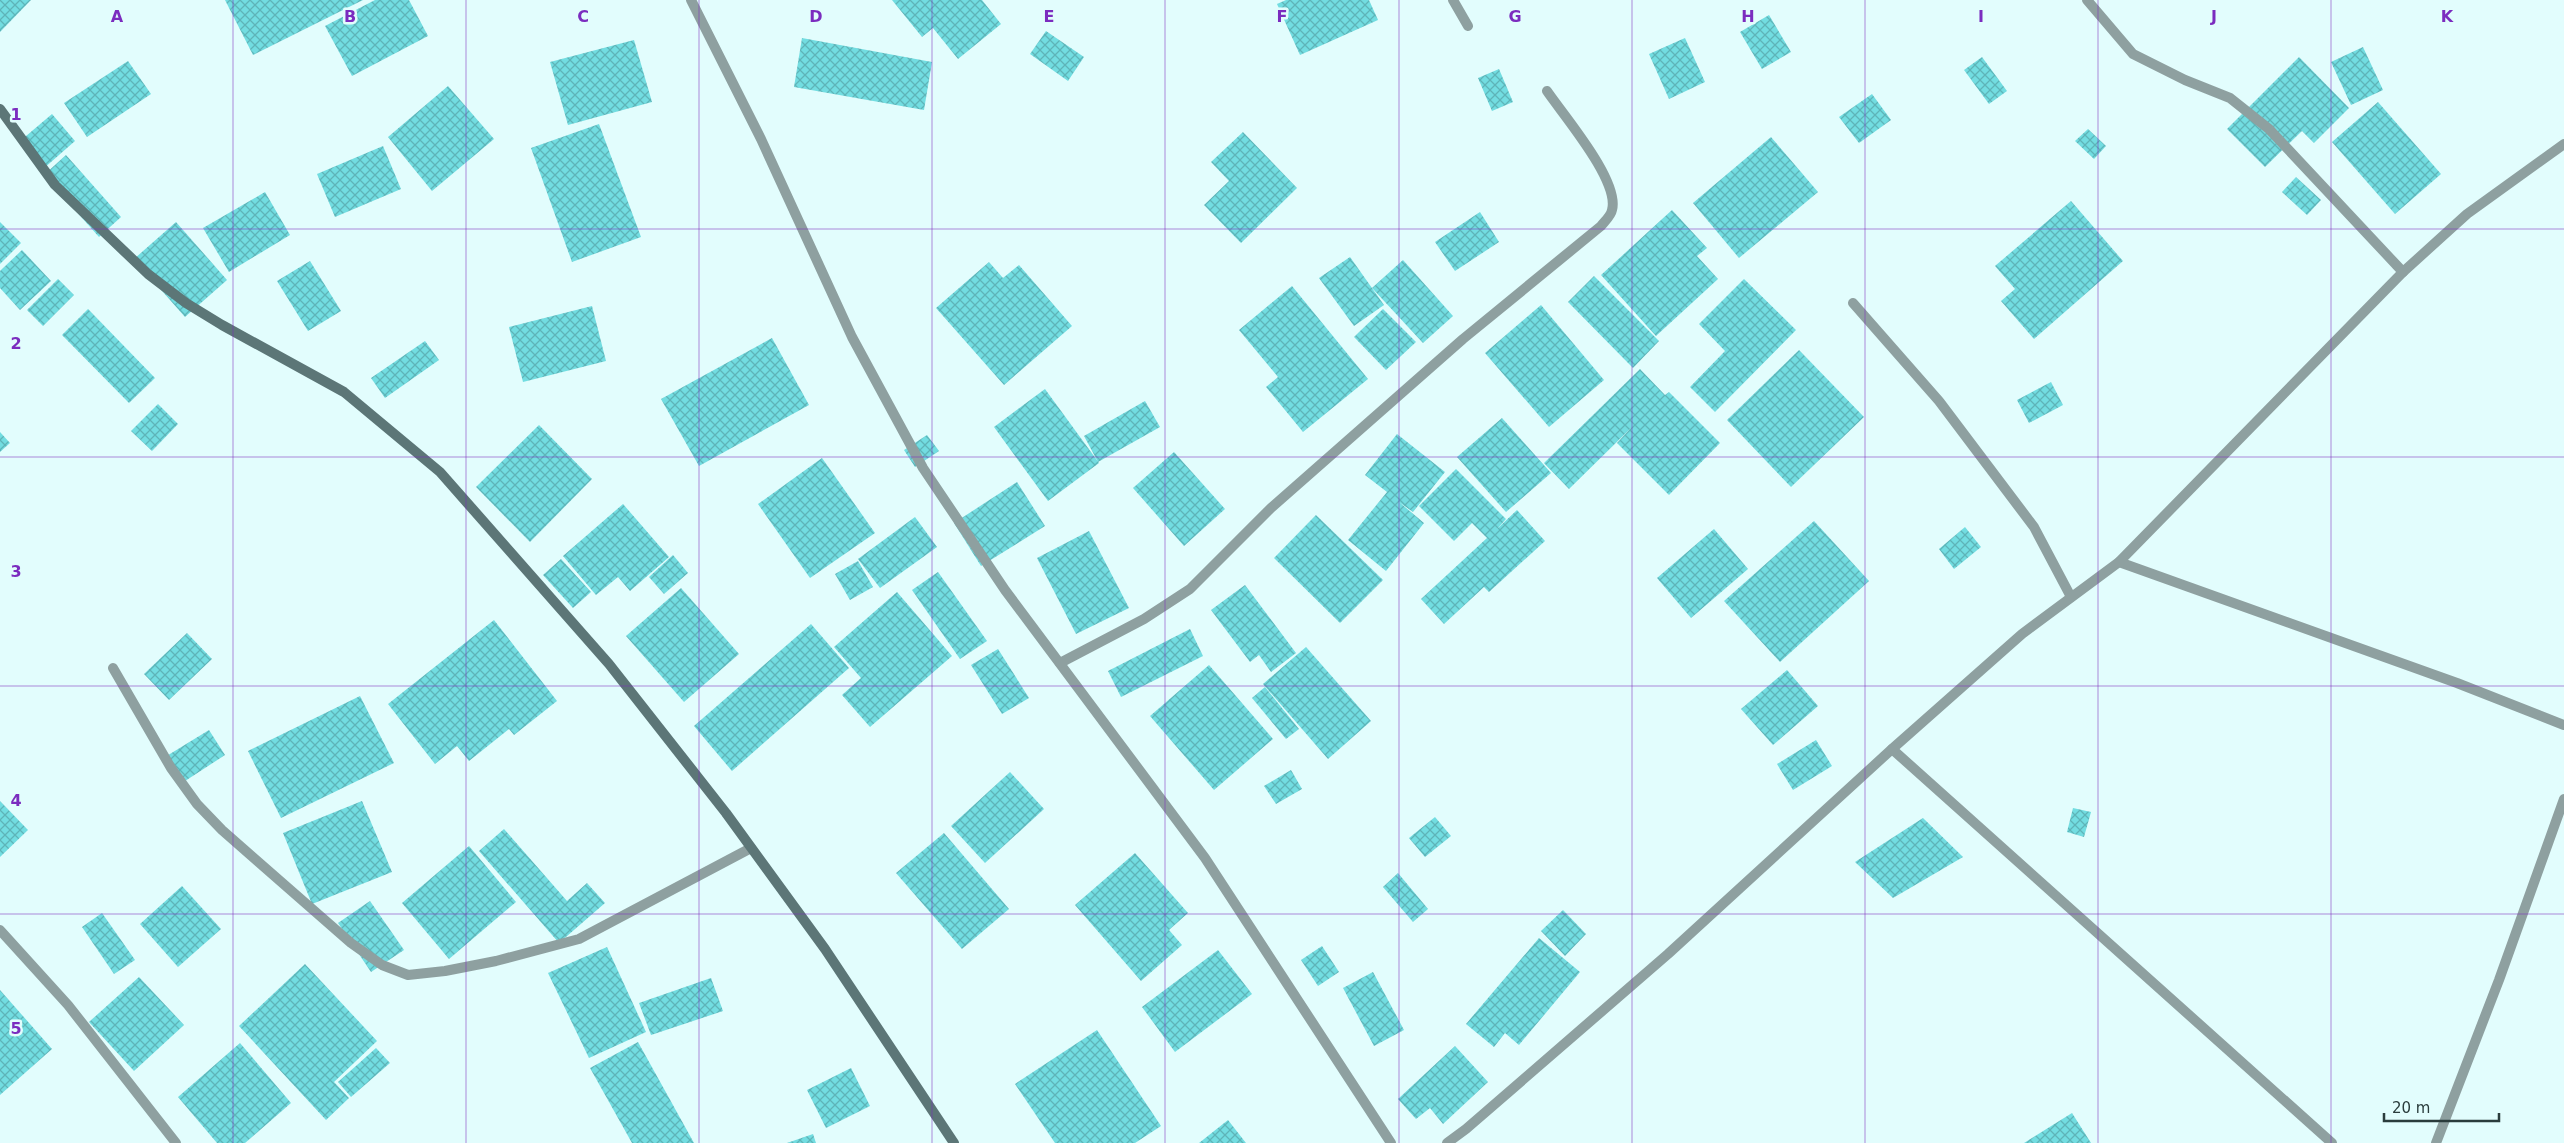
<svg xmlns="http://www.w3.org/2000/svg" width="2564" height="1143" font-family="'DejaVu Sans',sans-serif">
	<defs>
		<pattern id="building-cross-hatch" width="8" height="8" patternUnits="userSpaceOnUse" patternTransform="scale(1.25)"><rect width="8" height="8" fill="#72dde1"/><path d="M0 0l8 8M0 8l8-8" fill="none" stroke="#5eb4b8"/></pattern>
	</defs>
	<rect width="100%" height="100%" fill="#e2fdfd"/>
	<g fill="url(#building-cross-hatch)">
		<polygon points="0,0 31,0 0,32"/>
		<polygon points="225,0 363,0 253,55"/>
		<polygon points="375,0 409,0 428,36 352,76 325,26"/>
		<polygon points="892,0 982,0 1001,24 958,59 933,28 922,37"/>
		<polygon points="1286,0 1369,0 1378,20 1300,55 1277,4"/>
		<polygon points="1769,15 1791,52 1762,69 1740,32"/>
		<polygon points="1046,31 1084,57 1068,81 1030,54"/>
		<polygon points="802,38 932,62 924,110 794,87"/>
		<polygon points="1685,38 1705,82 1669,99 1649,54"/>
		<polygon points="634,40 652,102 568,125 550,62"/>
		<polygon points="2363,47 2383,90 2351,105 2331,62"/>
		<polygon points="1982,57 2007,91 1989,104 1964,70"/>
		<polygon points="2299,57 2349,108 2314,143 2302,131 2265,167 2227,129"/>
		<polygon points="128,61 151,94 87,137 64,103"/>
		<polygon points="1499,69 1513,102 1492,111 1478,78"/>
		<polygon points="448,86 494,139 432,191 388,137"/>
		<polygon points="1872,94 1891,120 1859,143 1839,117"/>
		<polygon points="2378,102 2441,174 2395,214 2332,142"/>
		<polygon points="52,114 75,141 43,169 19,142"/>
		<polygon points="599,124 641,237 572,262 531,148"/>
		<polygon points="2088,129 2106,146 2094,159 2075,141"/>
		<polygon points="1243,132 1297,188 1241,243 1204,205 1229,181 1211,162"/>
		<polygon points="1771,137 1818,192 1739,258 1693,203"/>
		<polygon points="383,146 401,189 335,217 317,174"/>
		<polygon points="66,155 121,217 99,237 44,175"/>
		<polygon points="2296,177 2321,200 2307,215 2282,192"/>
		<polygon points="265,192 290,235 229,272 203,228"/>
		<polygon points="2071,201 2123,261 2034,339 2001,301 2015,289 1995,266"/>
		<polygon points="1672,210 1707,248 1697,256 1718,279 1656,336 1601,275"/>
		<polygon points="1480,212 1499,242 1455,271 1435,242"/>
		<polygon points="0,222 21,243 0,264"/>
		<polygon points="176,222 227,280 185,317 134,259"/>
		<polygon points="22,250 51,281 20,310 0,288 0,271"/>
		<polygon points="1350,257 1384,305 1354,326 1319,278"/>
		<polygon points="1403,260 1453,316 1423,343 1372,288"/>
		<polygon points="310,261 341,311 308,331 277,281"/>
		<polygon points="989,262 1003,278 1019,265 1072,326 1004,385 936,308"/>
		<polygon points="1594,276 1659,341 1633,368 1568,302"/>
		<polygon points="58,279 74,295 43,326 27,310"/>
		<polygon points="1744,279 1796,330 1715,412 1690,387 1725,351 1699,324"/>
		<polygon points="1292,286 1368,379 1303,432 1266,387 1278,377 1239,330"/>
		<polygon points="1541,305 1604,380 1549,427 1485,353"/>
		<polygon points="592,306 606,361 523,382 509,327"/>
		<polygon points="88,309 155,378 129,403 62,335"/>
		<polygon points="1383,309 1416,342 1386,370 1354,337"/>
		<polygon points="772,338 809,405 699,466 661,399"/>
		<polygon points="425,341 439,360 385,398 371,378"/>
		<polygon points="1799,350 1864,417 1791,487 1727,420"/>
		<polygon points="1640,369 1665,395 1669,392 1720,443 1669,495 1617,443 1632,427 1569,489 1544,463"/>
		<polygon points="2051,382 2063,405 2029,423 2017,400"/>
		<polygon points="1045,389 1099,463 1048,501 994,427"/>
		<polygon points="1145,401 1160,427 1098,462 1084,436"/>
		<polygon points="158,404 178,424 152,451 131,431"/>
		<polygon points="1502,418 1551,473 1506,512 1457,457"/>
		<polygon points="539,425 592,479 530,542 476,487"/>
		<polygon points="0,432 10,443 0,452"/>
		<polygon points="1397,434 1445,472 1413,512 1399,502 1424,523 1386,571 1348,540 1387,492 1365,475"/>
		<polygon points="927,435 939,451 915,467 904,450"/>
		<polygon points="1174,452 1225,509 1184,546 1133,488"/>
		<polygon points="822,458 875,533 810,578 758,504"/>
		<polygon points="1456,469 1506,519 1497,529 1517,510 1545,541 1489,592 1484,587 1444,624 1421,599 1487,538 1472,523 1454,541 1419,506"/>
		<polygon points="1017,482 1045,526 981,566 954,523"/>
		<polygon points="623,504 669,557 630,591 618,577 596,595 563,556"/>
		<polygon points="1316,515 1383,580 1340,623 1274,558"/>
		<polygon points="915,517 937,547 880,588 858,559"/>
		<polygon points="1814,521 1869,581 1780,662 1724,601"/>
		<polygon points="1965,527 1981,547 1954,569 1939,549"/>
		<polygon points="1714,529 1748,569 1691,618 1657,578"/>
		<polygon points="1089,531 1129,608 1076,634 1037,558"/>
		<polygon points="673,555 688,573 664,594 649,577"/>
		<polygon points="561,559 591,592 573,608 543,575"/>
		<polygon points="858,561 873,587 850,600 835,574"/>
		<polygon points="938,572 987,641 960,659 912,590"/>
		<polygon points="1245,585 1296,653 1271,672 1259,655 1250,662 1211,610"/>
		<polygon points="681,588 739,654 684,702 626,636"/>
		<polygon points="897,592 952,656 870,727 842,695 861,678 834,647"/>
		<polygon points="494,620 557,701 514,735 509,729 469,761 457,746 435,764 388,704"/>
		<polygon points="811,624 849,668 732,771 694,726"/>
		<polygon points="1190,629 1203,656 1121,697 1108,671"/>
		<polygon points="187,633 212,659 169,700 144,674"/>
		<polygon points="1306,647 1371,721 1328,759 1263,684"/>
		<polygon points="998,649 1029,698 1002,714 971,665"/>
		<polygon points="1209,665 1273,739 1214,790 1150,716"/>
		<polygon points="1787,670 1818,706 1773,745 1741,709"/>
		<polygon points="1265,687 1299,729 1286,739 1252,698"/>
		<polygon points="360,696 394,763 281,818 248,751"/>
		<polygon points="209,730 225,755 182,783 165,757"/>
		<polygon points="1816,740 1832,766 1793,790 1777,764"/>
		<polygon points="1291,770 1302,789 1276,804 1264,786"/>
		<polygon points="1010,772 1044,809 985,863 951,826"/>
		<polygon points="0,801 28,830 0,857"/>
		<polygon points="362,801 392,872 312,904 283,833"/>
		<polygon points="2073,808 2091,812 2084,837 2067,832"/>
		<polygon points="1435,817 1451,836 1425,857 1409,838"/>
		<polygon points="1923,818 1963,857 1893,898 1855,862"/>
		<polygon points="504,829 567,901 587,883 605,903 559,943 479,851"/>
		<polygon points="944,833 1009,909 962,949 896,873"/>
		<polygon points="469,846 516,902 449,959 402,903"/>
		<polygon points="1135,853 1188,913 1169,930 1182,945 1141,981 1075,905"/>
		<polygon points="1398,873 1428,909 1413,922 1383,887"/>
		<polygon points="182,886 221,929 178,967 140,924"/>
		<polygon points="370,901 404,950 371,972 338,923"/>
		<polygon points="1563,910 1586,934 1565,956 1541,931"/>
		<polygon points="102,913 135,960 114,974 82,927"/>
		<polygon points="1539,938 1580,972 1519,1045 1505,1033 1494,1047 1466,1024"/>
		<polygon points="1322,946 1339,972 1318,986 1301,960"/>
		<polygon points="607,947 646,1032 589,1058 548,973"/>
		<polygon points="1218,950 1252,994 1175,1052 1142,1007"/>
		<polygon points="305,964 377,1041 334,1082 349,1098 326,1120 239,1026"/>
		<polygon points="1373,972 1404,1030 1374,1046 1343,988"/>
		<polygon points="139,977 184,1025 134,1071 89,1022"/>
		<polygon points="711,978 723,1011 651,1035 639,1003"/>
		<polygon points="0,990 52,1049 0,1095"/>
		<polygon points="1097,1030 1161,1126 1135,1143 1055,1143 1015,1084"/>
		<polygon points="638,1042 694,1143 632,1143 590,1068"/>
		<polygon points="240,1043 291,1103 245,1143 217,1143 178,1097"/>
		<polygon points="1455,1046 1488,1082 1443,1124 1430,1108 1416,1119 1398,1099"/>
		<polygon points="376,1048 390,1063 351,1097 338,1082"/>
		<polygon points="851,1068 870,1106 826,1128 807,1090"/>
		<polygon points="2072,1113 2091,1143 2024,1143"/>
		<polygon points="1228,1120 1246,1143 1199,1143"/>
		<polygon points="813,1134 816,1143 787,1143"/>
	</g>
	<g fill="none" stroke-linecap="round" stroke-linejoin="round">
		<g stroke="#8ea0a0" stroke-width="10">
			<polyline points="691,0 761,139 852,337 923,468 1005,590 1205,858 1391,1143"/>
			<polyline points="1453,0 1468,26"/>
			<polyline points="2087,0 2133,54 2185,80 2230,98 2269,129 2403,272"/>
			<polyline points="1853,303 1939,401 2034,527 2071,597"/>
			<polyline points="2119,562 2457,683 2564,725"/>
			<path d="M1060,663L1144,619L1190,589L1271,508L1463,339L1601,226C1604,222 1611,216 1612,210C1620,181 1564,116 1547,91"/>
			<polyline points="113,668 171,768 197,804 222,830 351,943 382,965 408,975 445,971 496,961 579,939 751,848"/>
			<polyline points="1892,749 2332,1143"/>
			<polyline points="0,930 68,1005 176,1143"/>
			<polyline points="1447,1143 1466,1129 1668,954 1892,749 2022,634 2119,562 2403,272 2467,214 2564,144"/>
			<polyline points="2436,1143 2499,980 2564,799"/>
		</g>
		<polyline stroke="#5c7677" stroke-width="10" points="0,109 55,185 148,274 186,303 222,325 344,392 440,472 609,664 726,813 825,949 954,1143"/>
	</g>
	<path fill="none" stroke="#7b2cbf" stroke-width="1" stroke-opacity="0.55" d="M233,0V1143M466,0V1143M699,0V1143M932,0V1143M1165,0V1143M1399,0V1143M1632,0V1143M1865,0V1143M2098,0V1143M2331,0V1143M0,229H2564M0,457H2564M0,686H2564M0,914H2564"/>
	<g font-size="16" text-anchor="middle" font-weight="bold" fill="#7b2cbf" stroke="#e2fdfd" stroke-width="5" stroke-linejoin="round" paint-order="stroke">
		<text x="117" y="22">A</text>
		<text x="350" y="22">B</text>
		<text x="583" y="22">C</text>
		<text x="816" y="22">D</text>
		<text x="1049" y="22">E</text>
		<text x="1282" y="22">F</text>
		<text x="1515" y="22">G</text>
		<text x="1748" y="22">H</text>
		<text x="1981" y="22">I</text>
		<text x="2214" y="22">J</text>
		<text x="2447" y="22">K</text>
		<text x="16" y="120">1</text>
		<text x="16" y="349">2</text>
		<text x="16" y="577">3</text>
		<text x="16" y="806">4</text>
		<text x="16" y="1034">5</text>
	</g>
	<path d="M2384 1113v8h115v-8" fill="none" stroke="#2a3c3c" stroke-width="2.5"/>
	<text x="2392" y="1113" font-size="15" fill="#2a3c3c" stroke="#e2fdfd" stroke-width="4" paint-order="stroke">20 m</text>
</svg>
